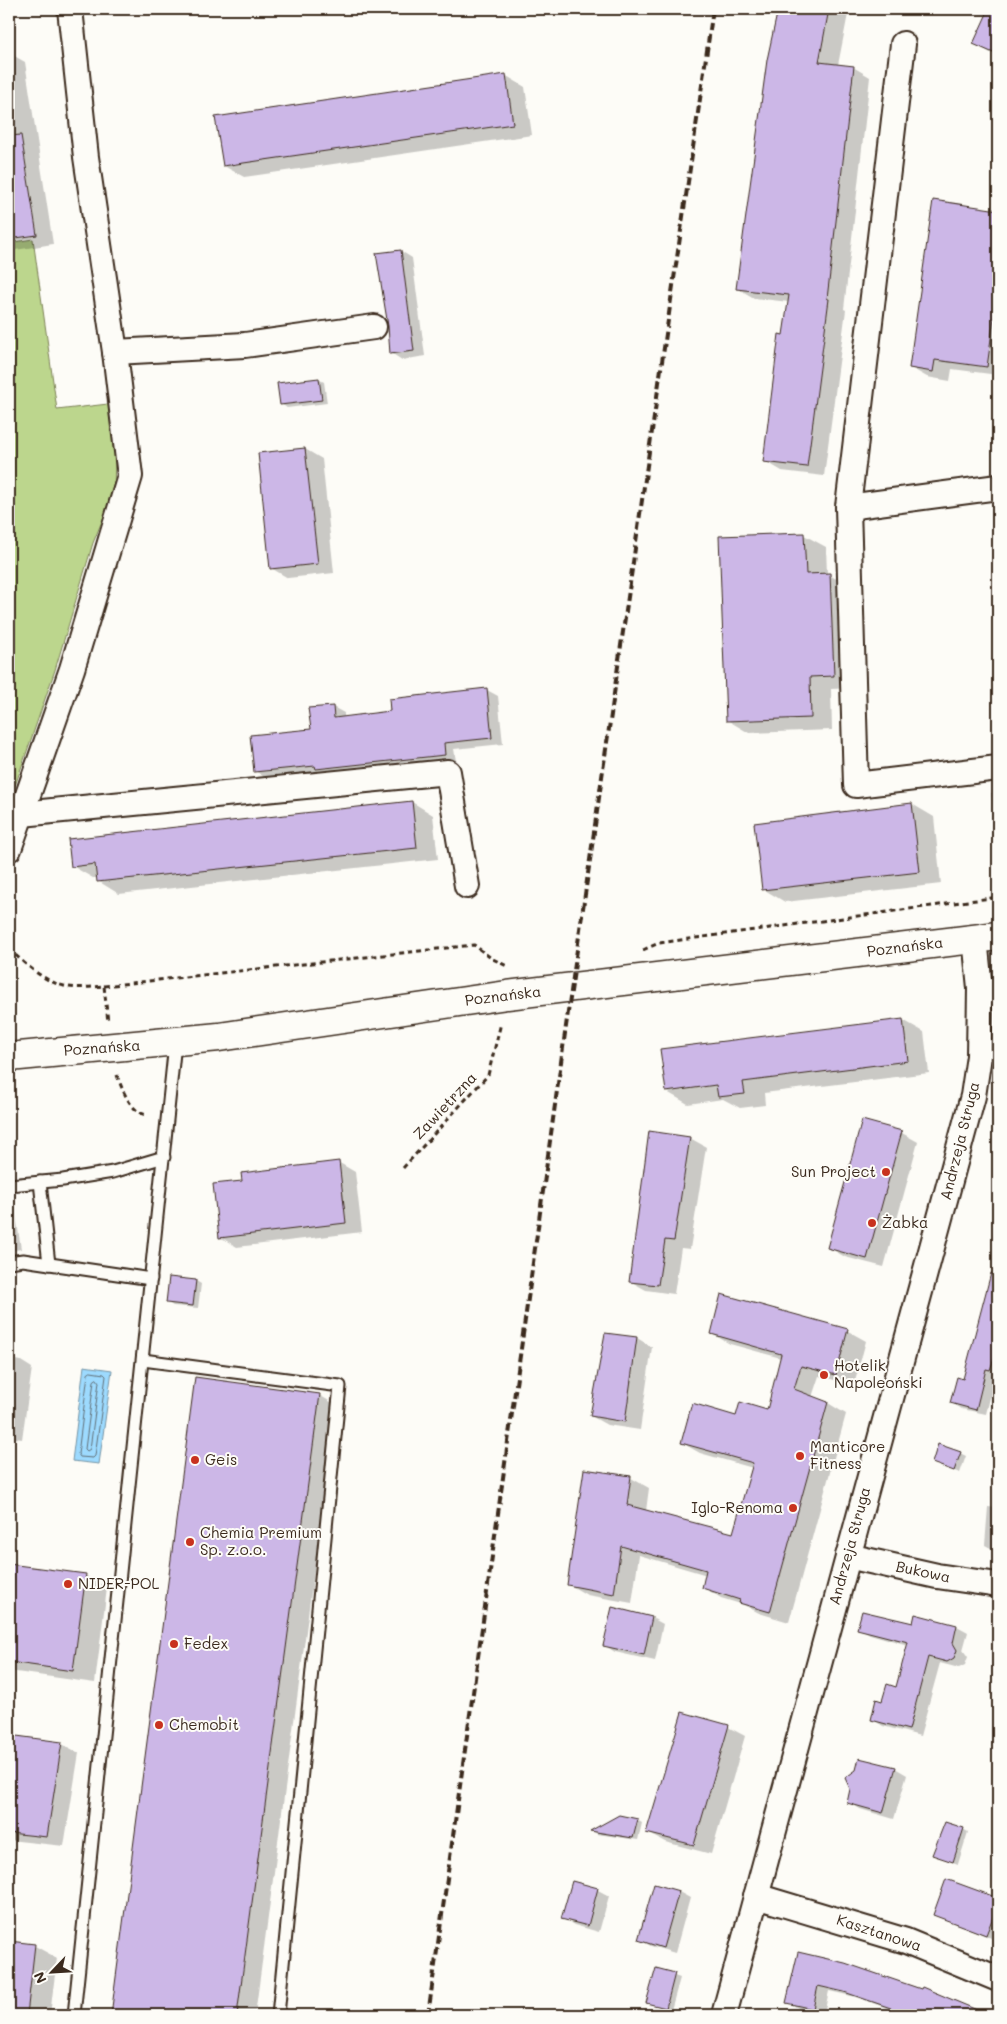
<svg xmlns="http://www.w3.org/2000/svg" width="1007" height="2024" font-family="Mali,sans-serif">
	<rect width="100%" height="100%" fill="#fdfcf7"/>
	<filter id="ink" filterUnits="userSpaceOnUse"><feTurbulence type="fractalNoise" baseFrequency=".02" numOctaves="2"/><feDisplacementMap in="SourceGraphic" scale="10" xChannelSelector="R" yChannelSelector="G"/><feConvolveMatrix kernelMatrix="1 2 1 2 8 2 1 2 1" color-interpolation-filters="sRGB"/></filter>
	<g filter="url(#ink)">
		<polygon fill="#bcd68d" stroke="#7c8056" points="33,239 57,410 108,404 115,455 114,492 93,543 55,670 9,803 9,243"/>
		<polygon fill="#9ddafe" stroke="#7694a4" points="84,1366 112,1370 99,1464 72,1461"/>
		<g fill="#0003">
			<polygon points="779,9 849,9 838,65 853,67 870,77 844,309 846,310 824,476 782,471 765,461 789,302 754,298 737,288 768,60"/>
			<polygon points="991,9 998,9 998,57 975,44"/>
			<polygon points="9,53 25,62 53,244 9,251"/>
			<polygon points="505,75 525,87 532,135 244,177 224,166"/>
			<polygon points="934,202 998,211 998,375 952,369 950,381 927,377 911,368"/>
			<polygon points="401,251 412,258 425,356 402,360 391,353"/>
			<polygon points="318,379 324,382 327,403 287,408 281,404"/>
			<polygon points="305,449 322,459 334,573 288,578 271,568"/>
			<polygon points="804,535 826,547 827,574 852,587 855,688 831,689 832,730 749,733 727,720 720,537"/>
			<polygon points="487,690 498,696 503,744 454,749 456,761 328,774 324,772 266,778 255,771 312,730 333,707 344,713 344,718 392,713"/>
			<polygon points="998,792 998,849 991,793"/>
			<polygon points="412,802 433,815 438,859 119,894 98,881 97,878 93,878 72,866"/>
			<polygon points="912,804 934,817 941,884 785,902 763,889"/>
			<polygon points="903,1020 924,1032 929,1073 764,1093 765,1105 740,1108 723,1099 688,1104 667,1092"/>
			<polygon points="862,1122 902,1133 918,1142 884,1267 845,1257 828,1247"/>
			<polygon points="650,1133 690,1138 706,1147 690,1249 681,1248 674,1294 646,1290 630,1281"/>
			<polygon points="338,1162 355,1172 362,1232 237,1247 220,1237 243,1182"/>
			<polygon points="9,1199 14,1202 21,1249 9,1251"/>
			<polygon points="196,1281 201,1284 198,1308 173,1306 168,1303"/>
			<polygon points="722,1295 848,1331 866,1341 854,1385 819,1376 812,1397 828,1403 846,1414 789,1622 759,1613 744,1605 721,1598 703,1587 707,1575 639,1555 632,1603 587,1595 568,1584 585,1471 631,1478 649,1488 646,1511 734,1534 753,1468 700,1453 682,1443 737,1417 768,1412 781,1358 730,1344 712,1334"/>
			<polygon points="986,1296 998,1300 998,1375 996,1374 986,1414 962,1409 952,1403 964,1380"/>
			<polygon points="637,1338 652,1347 640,1430 607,1425 591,1416"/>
			<polygon points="9,1359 21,1361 32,1368 22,1439 9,1437"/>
			<polygon points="196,1379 319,1395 336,1405 255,2015 113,2015"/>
			<polygon points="960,1453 966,1456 960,1473 938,1465"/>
			<polygon points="988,1507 998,1508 998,1552 985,1545"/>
			<polygon points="9,1565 86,1576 107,1588 95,1683 9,1671"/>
			<polygon points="613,1608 652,1618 663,1624 655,1661 615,1652 604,1645"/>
			<polygon points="916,1615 957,1626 968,1632 963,1650 968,1657 965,1665 959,1668 940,1663 920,1736 883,1726 872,1719 883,1702 897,1688 908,1645 870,1634 859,1628 914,1625"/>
			<polygon points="728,1727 745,1736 711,1854 665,1842 648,1833"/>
			<polygon points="9,1737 62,1744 79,1753 64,1846 9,1840"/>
			<polygon points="895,1768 907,1775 894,1819 860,1809 849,1802 857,1771"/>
			<polygon points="637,1820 642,1823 638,1840 597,1834 593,1831"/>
			<polygon points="963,1829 968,1832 958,1864 934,1855"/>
			<polygon points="947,1880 998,1900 998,1934 996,1940 934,1914"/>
			<polygon points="573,1883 598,1890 609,1896 599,1932 574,1925 563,1918"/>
			<polygon points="655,1885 679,1892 690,1898 675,1953 651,1946 640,1940"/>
			<polygon points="9,1942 35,1946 57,1958 50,2015 9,2015"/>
			<polygon points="799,1954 948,1999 981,2015 907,2015 856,1997 829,1991 824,2014 798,2008 788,2002"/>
			<polygon points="657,1970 680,1978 671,2010 647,2002"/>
			<polygon points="526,2009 548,2015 524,2015"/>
		</g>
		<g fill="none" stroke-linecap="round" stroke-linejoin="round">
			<g stroke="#627078" stroke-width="1">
				<polygon points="91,1372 104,1374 106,1376 95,1456 93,1458 80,1457 78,1454 88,1374"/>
				<polygon points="97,1379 99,1382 90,1449 87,1451 85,1449 94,1381"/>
			</g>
		</g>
		<g fill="#ccb7e7" stroke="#3b2a1e">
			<polygon points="778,9 829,9 819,62 854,66 827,299 829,299 807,467 763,462 779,334 783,335 789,295 736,289 767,60"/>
			<polygon points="989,9 998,9 998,55 973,44"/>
			<polygon points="506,74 513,124 223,166 215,117"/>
			<polygon points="21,135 37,235 9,239 9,136"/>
			<polygon points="933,200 998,210 998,289 987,367 935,360 933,372 909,368"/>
			<polygon points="401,250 414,351 390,354 388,326 376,253"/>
			<polygon points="319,378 322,400 280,405 277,383"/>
			<polygon points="305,448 318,564 270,569 258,453"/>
			<polygon points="804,533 806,574 830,573 834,676 810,677 811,718 726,721 719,536"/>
			<polygon points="487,688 492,738 444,743 445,755 316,769 315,766 254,772 250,735 311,729 308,708 333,706 334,718 390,711 389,699"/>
			<polygon points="412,801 417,848 97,882 95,864 71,867 68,839"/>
			<polygon points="912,803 920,872 762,890 754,823"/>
			<polygon points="903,1019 908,1061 743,1082 745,1094 718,1097 716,1085 666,1092 660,1049"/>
			<polygon points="862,1120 902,1131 867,1259 827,1248"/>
			<polygon points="649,1131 690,1137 674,1241 665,1240 658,1285 629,1282"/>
			<polygon points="339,1161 346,1223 219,1238 213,1184 242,1181 241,1173"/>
			<polygon points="991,1273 998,1274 998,1357 995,1356 990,1370 986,1369 976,1410 950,1403 957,1377 963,1379"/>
			<polygon points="169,1277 196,1280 193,1306 166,1303"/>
			<polygon points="721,1294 848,1329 836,1375 801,1366 794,1389 828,1402 770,1612 739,1603 740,1600 702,1588 706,1570 621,1546 614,1594 567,1585 584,1469 631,1476 627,1505 733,1533 753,1463 681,1443 692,1403 736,1416 740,1402 767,1410 781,1354 711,1334"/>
			<polygon points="605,1333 637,1337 625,1422 590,1416"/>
			<polygon points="195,1377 320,1394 237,2015 111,2015"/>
			<polygon points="938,1444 961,1452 954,1471 932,1463"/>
			<polygon points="9,1564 86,1574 73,1671 9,1662"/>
			<polygon points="612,1607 652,1617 644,1655 603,1646"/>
			<polygon points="862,1611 913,1623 915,1614 957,1625 953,1643 957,1650 954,1658 947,1662 928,1657 909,1730 871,1720 876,1699 882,1701 887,1684 896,1687 908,1642 857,1629"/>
			<polygon points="682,1712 729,1725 694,1845 646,1833"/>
			<polygon points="9,1735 62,1742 47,1837 9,1833"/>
			<polygon points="859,1758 896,1767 883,1813 847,1803 850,1789 845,1778 856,1770"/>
			<polygon points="619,1815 638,1819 633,1838 590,1831"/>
			<polygon points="945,1822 964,1828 953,1862 932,1855"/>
			<polygon points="946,1879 998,1898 998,1904 986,1935 933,1915"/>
			<polygon points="572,1881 598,1888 588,1926 561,1919"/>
			<polygon points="654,1884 679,1891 663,1948 638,1940"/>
			<polygon points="9,1941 35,1944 27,2015 9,2015"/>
			<polygon points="798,1952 845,1963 921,1989 922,1987 989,2015 911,2015 844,1992 818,1986 813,2009 786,2003"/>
			<polygon points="656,1968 675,1973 666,2008 646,2003"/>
		</g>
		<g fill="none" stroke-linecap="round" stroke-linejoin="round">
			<defs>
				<g id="lane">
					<polyline points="40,1182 49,1264"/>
					<polyline points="9,1185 63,1180 113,1172 164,1157"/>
					<polyline points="9,1262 23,1260 151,1279"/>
					<polyline points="143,1360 340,1386 278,2015"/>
					<polyline points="74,2015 175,1043"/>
				</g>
				<g id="street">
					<polyline points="903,44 848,507 856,785 998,768"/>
					<polyline points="115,352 245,345 374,327"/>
					<polyline points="848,507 998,487"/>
					<polyline points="22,814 448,772 467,886"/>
					<polyline points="9,849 72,669 130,476 115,352 86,157 70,9"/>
					<polyline points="975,938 980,988 998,992"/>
					<polyline points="848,1556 937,1576 998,1585"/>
					<polyline points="756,1896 906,1941 998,1979"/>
					<polyline points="724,2015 973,1096 979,1056 980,988"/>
				</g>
				<polyline id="secondary" points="9,1057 219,1037 507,995 998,936"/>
			</defs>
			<use href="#lane" stroke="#3b2a1e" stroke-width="15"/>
			<use href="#street" stroke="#3b2a1e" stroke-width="28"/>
			<use href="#secondary" stroke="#3b2a1e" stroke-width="31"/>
			<g stroke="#3b2a1e" stroke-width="3" stroke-dasharray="5 4" stroke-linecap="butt">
				<path d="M9,949C24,963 43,981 64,986C77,989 91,987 104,986L108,1022"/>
				<polyline points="643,950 659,943 998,897"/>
				<polyline points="104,986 474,945 491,958 507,966"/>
				<path d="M117,1075C122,1089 131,1114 148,1115"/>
				<polyline points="403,1168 488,1075 501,1023"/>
			</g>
			<use href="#lane" stroke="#fdfcf7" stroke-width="11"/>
			<use href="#street" stroke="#fdfcf7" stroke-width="24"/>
			<use href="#secondary" stroke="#fdfcf7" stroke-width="28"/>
			<polyline stroke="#3b2a1e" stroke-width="4" stroke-dasharray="8 4" stroke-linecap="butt" points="428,2015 567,1019 713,9"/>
		</g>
	</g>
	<g fill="#c8321e" stroke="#fdfcf7" stroke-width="2">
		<circle cx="886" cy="1172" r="5"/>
		<circle cx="872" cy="1223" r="5"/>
		<circle cx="824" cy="1375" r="5"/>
		<circle cx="800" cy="1456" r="5"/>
		<circle cx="195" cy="1460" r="5"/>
		<circle cx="793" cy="1508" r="5"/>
		<circle cx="190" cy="1542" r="5"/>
		<circle cx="68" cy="1584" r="5"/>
		<circle cx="174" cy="1644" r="5"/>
		<circle cx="159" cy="1725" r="5"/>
	</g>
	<g text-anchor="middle" stroke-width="4" stroke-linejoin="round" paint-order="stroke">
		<g font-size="15" fill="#3b2a1e" stroke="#fdfcf7">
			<text transform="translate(905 947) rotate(-7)" y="5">Poznańska</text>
			<text transform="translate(503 996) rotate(-7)" y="5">Poznańska</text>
			<text transform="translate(102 1048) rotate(-4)" y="5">Poznańska</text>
			<text transform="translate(445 1106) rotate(-47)" y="5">Zawietrzna</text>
			<text transform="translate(960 1141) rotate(-76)" y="5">Andrzeja Struga</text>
			<text transform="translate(850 1546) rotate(-75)" y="5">Andrzeja Struga</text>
			<text transform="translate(923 1572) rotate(12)" y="5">Bukowa</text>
			<text transform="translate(879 1933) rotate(18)" y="5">Kasztanowa</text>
		</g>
		<g font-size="15" fill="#3b2a1e" stroke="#fdfcf7" text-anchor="start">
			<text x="876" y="1177" text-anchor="end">Sun Project</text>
			<text x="882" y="1228">Żabka</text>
			<text x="834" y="1371">Hotelik<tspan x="834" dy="17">Napoleoński</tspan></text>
			<text x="810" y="1452">Manticore<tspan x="810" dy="17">Fitness</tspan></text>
			<text x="205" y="1465">Geis</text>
			<text x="783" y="1513" text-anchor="end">Iglo-Renoma</text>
			<text x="200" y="1538">Chemia Premium<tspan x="200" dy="17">Sp. z.o.o.</tspan></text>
			<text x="78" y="1589">NIDER-POL</text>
			<text x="184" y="1649">Fedex</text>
			<text x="169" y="1730">Chemobit</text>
		</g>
	</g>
	<rect width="1007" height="2024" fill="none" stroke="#fdfcf7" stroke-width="30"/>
	<rect x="15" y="15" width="977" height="1994" fill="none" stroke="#3b2a1e" stroke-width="2" filter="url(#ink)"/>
	<g transform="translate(52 1972) rotate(245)" stroke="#fdfcf7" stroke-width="4" paint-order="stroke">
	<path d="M0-4L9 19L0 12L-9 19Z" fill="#3b2a1e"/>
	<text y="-8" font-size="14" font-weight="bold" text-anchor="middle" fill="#3b2a1e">N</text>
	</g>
</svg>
